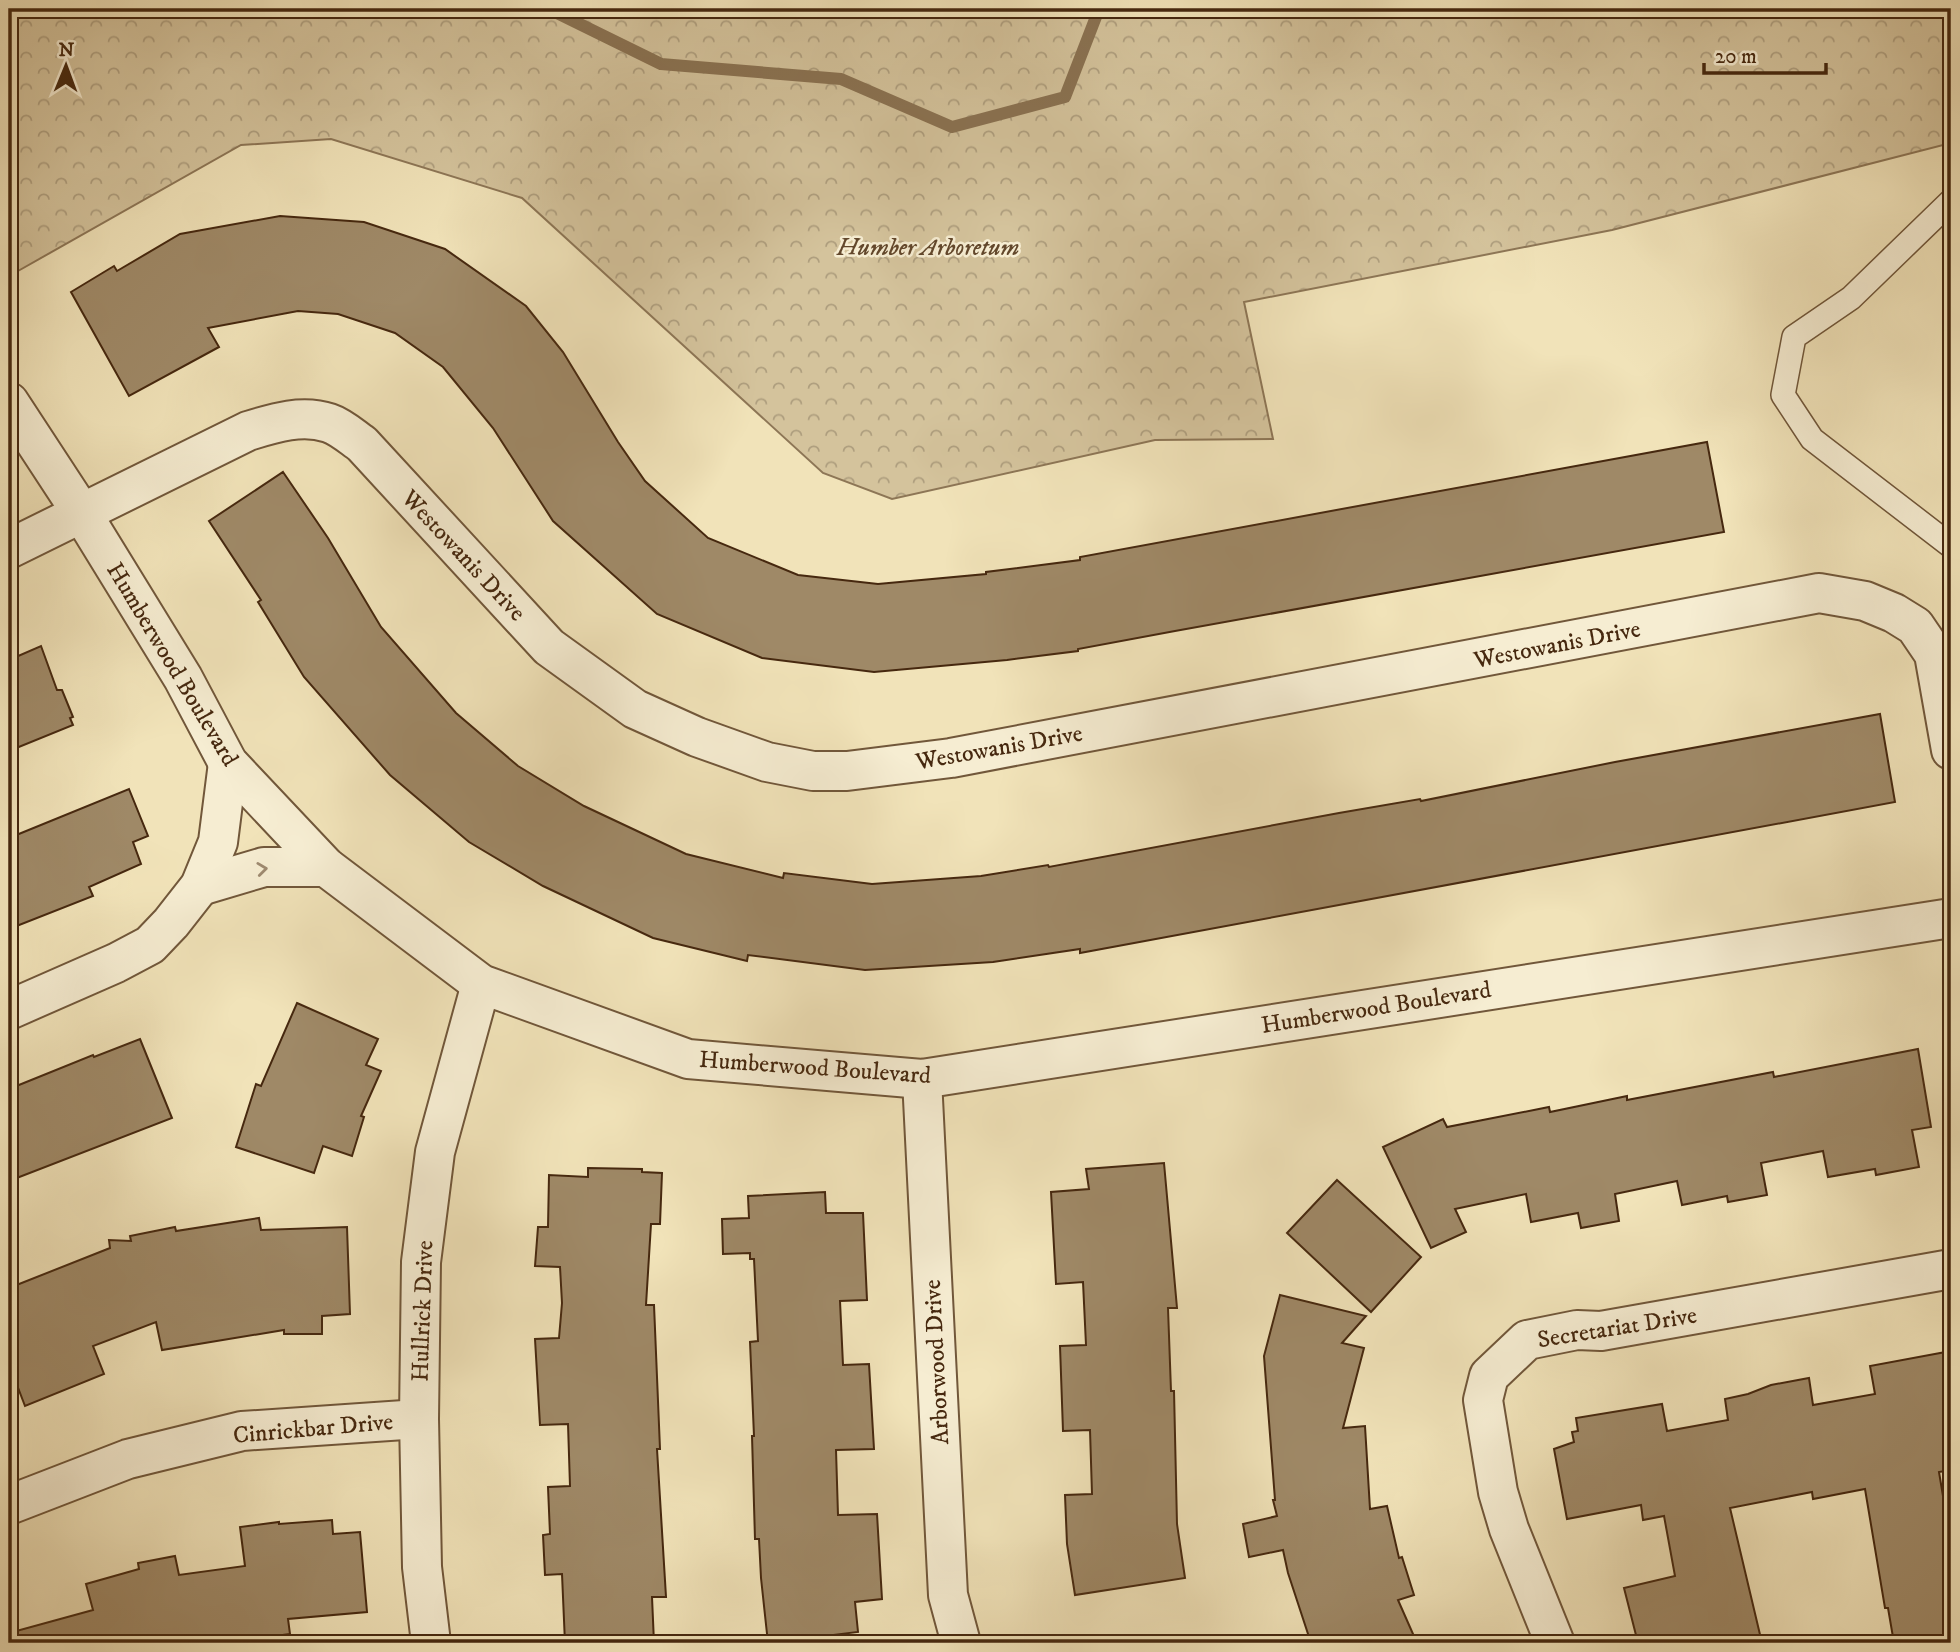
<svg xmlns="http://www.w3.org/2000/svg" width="1960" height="1652" font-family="'IM FELL DW Pica',serif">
	<defs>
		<pattern id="park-crowns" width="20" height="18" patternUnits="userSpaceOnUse" patternTransform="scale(1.75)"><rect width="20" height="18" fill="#d4c39c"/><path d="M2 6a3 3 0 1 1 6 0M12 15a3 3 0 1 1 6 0" fill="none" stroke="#ae9e7e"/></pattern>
	</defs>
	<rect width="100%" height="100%" fill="#f1e3b9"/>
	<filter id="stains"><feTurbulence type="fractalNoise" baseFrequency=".00286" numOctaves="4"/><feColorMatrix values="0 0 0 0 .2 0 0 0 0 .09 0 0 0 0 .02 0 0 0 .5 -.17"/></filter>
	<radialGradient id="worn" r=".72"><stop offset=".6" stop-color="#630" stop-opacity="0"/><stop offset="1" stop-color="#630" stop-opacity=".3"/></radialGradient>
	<polygon fill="url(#park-crowns)" stroke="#8d7656" stroke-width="2" points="9,9 1951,9 1951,143 1612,230 1244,302 1273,439 1155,440 892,499 823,473 522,198 331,139 241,145 18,271 9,255"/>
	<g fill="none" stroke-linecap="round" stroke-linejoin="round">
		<polyline stroke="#8a7252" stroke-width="12" points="549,9 661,64 841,79 952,127 1065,97 1099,9"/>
	</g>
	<g fill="#9f8967" stroke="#46280f" stroke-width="2">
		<polygon points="280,216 364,222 445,249 526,306 563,352 618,442 645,481 708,538 798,575 878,584 986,574 986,572 1080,560 1080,557 1707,442 1724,532 1175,631 1078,649 1078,651 1007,660 874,672 762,658 657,614 553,521 493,428 443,367 395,333 338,314 298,311 208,328 219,347 129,396 71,292 114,266 117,271 180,234"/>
		<polygon points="283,472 328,538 381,627 456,713 518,766 584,806 686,854 783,878 784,873 872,884 981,876 1048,865 1049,867 1339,813 1420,799 1421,801 1615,762 1880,714 1895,802 1080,953 1080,949 993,962 865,970 748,955 747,961 653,938 543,886 469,842 390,775 304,677 258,602 261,600 209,521"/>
		<polygon points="41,646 57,690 62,690 73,717 70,718 73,725 9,751 9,660"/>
		<polygon points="129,789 148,836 133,842 141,864 89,887 93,896 9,929 9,838"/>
		<polygon points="297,1003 378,1039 366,1065 381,1071 361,1116 364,1117 352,1156 323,1146 314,1173 236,1147 256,1084 261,1086"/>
		<polygon points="140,1039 172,1118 9,1181 9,1089 93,1055 94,1057"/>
		<polygon points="1918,1049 1931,1127 1912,1130 1919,1167 1876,1175 1875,1169 1828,1177 1823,1151 1761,1163 1767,1195 1728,1202 1727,1196 1682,1205 1677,1181 1615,1194 1619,1221 1581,1228 1578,1213 1531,1222 1526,1194 1455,1209 1466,1232 1431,1248 1383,1147 1443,1119 1447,1127 1549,1107 1550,1112 1627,1096 1627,1100 1773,1072 1774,1077"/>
		<polygon points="1164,1163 1177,1308 1168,1308 1171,1391 1174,1391 1177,1524 1185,1578 1075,1595 1067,1544 1065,1495 1092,1494 1090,1430 1063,1431 1060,1346 1086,1345 1083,1282 1056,1284 1051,1192 1089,1189 1086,1169"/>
		<polygon points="588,1168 642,1169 642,1172 662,1173 660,1224 651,1224 646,1305 654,1305 660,1449 657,1449 666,1597 652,1597 654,1643 565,1643 562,1574 545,1575 543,1535 550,1534 548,1487 570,1486 568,1424 540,1425 535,1339 559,1338 562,1303 560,1267 535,1266 538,1227 548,1227 549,1175 588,1177"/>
		<polygon points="1337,1180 1421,1257 1371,1312 1287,1233"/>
		<polygon points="825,1192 826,1213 863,1213 867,1300 840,1301 843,1365 869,1364 874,1449 836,1450 838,1515 877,1514 882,1599 855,1602 858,1632 768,1643 761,1578 759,1539 755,1539 752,1436 754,1436 750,1342 758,1341 754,1259 750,1259 750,1253 723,1254 722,1219 749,1218 748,1196"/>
		<polygon points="259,1218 261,1230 347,1227 350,1314 322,1316 322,1334 284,1334 284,1330 162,1350 156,1322 93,1346 104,1374 25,1406 9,1364 9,1288 110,1248 109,1240 131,1241 130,1236 175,1227 176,1231"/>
		<polygon points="1280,1295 1366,1316 1342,1343 1364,1348 1343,1428 1365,1426 1370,1509 1387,1506 1399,1558 1402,1557 1414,1595 1398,1600 1417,1643 1311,1643 1288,1573 1283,1550 1249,1557 1243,1524 1277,1516 1273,1500 1275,1500 1264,1356"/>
		<polygon points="1951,1351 1951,1470 1939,1472 1951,1544 1951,1643 1894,1643 1888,1608 1885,1608 1865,1489 1813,1499 1812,1492 1730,1508 1762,1643 1638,1643 1624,1588 1675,1576 1664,1516 1643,1520 1641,1505 1567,1519 1554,1449 1574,1442 1572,1432 1578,1431 1576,1418 1662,1404 1667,1431 1728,1420 1725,1399 1748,1394 1771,1385 1809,1378 1813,1405 1875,1394 1870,1366"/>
		<polygon points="332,1520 333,1534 360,1532 367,1612 288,1619 290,1634 222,1643 9,1643 9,1633 93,1610 86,1584 139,1569 138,1563 175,1556 179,1575 245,1566 240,1527 279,1522 279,1524"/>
	</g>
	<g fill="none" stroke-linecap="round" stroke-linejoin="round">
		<defs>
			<polyline id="service" points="1951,201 1851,298 1794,337 1783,395 1812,439 1951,546"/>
			<g id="minor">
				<path d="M9,549L248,431C274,423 302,414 329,423C341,427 352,437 362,444L549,647L635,709L697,737L767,762L813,771H847L951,758L1819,593L1865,601L1894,613L1915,626L1934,654L1951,750"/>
				<polyline points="200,886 264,867 326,867"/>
				<polyline points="9,1010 116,963 150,945 171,923 200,886 218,842 228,763"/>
				<polyline points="922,1079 948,1595 961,1643"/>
				<polyline points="9,1505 128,1459 242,1431 419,1419"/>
				<polyline points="431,1643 422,1567 419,1419 421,1262 435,1152 481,984"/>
				<polyline points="1555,1643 1509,1529 1498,1492 1483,1400 1489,1376 1527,1340 1577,1330 1601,1331 1951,1269"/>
			</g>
			<polyline id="tertiary" points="9,402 81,512 183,678 228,763 326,867 481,984 688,1059 922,1079 1951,918"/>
		</defs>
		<use href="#service" stroke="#71573a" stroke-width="26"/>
		<use href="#minor" stroke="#71573a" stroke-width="42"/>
		<use href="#tertiary" stroke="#71573a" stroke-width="42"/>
		<use href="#service" stroke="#f6edd2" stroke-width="23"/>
		<use href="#minor" stroke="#f6edd2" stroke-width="38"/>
		<use href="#tertiary" stroke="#f6edd2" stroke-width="38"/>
	</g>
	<defs><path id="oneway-chevron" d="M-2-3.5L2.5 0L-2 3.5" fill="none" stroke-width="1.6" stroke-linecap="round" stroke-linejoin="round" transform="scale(1.75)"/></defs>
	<use stroke="#9e8a70" href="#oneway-chevron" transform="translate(262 869) rotate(-7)"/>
	<g text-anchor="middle" stroke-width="5" stroke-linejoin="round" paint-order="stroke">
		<g font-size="24" font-style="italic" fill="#62472b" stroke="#f6edd2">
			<text x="928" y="255">Humber Arboretum</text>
		</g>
		<g font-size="24" fill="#46280f" stroke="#f6edd2">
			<text transform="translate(464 555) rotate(47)" y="8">Westowanis Drive</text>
			<text transform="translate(1557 644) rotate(-11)" y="8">Westowanis Drive</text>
			<text transform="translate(173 664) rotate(59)" y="8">Humberwood Boulevard</text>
			<text transform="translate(999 747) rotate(-10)" y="8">Westowanis Drive</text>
			<text transform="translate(1376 1007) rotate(-9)" y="8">Humberwood Boulevard</text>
			<text transform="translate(815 1067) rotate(4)" y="8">Humberwood Boulevard</text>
			<text transform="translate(422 1311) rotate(-88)" y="8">Hullrick Drive</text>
			<text transform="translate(1617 1327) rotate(-9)" y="8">Secretariat Drive</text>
			<text transform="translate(936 1362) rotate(-93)" y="8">Arborwood Drive</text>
			<text transform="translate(313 1428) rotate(-5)" y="8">Cinrickbar Drive</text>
		</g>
	</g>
	<rect width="1960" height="1652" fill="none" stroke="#f1e3b9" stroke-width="35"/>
	<rect x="10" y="10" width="1939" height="1631" fill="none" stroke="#46280f" stroke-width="3.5"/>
	<rect x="18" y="18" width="1925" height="1617" fill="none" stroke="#46280f" stroke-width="2"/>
	<g transform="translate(66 66) rotate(1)" stroke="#f6edd2" stroke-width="5" paint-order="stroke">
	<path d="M0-5L12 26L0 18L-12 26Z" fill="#46280f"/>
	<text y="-10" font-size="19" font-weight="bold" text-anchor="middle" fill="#46280f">N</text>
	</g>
	<path d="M1704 63v10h122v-10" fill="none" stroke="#46280f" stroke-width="3.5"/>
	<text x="1715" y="63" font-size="21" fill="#46280f" stroke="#f6edd2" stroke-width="5" paint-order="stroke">20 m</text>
	<rect width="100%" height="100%" filter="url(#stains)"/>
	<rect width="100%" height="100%" fill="url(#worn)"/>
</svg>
